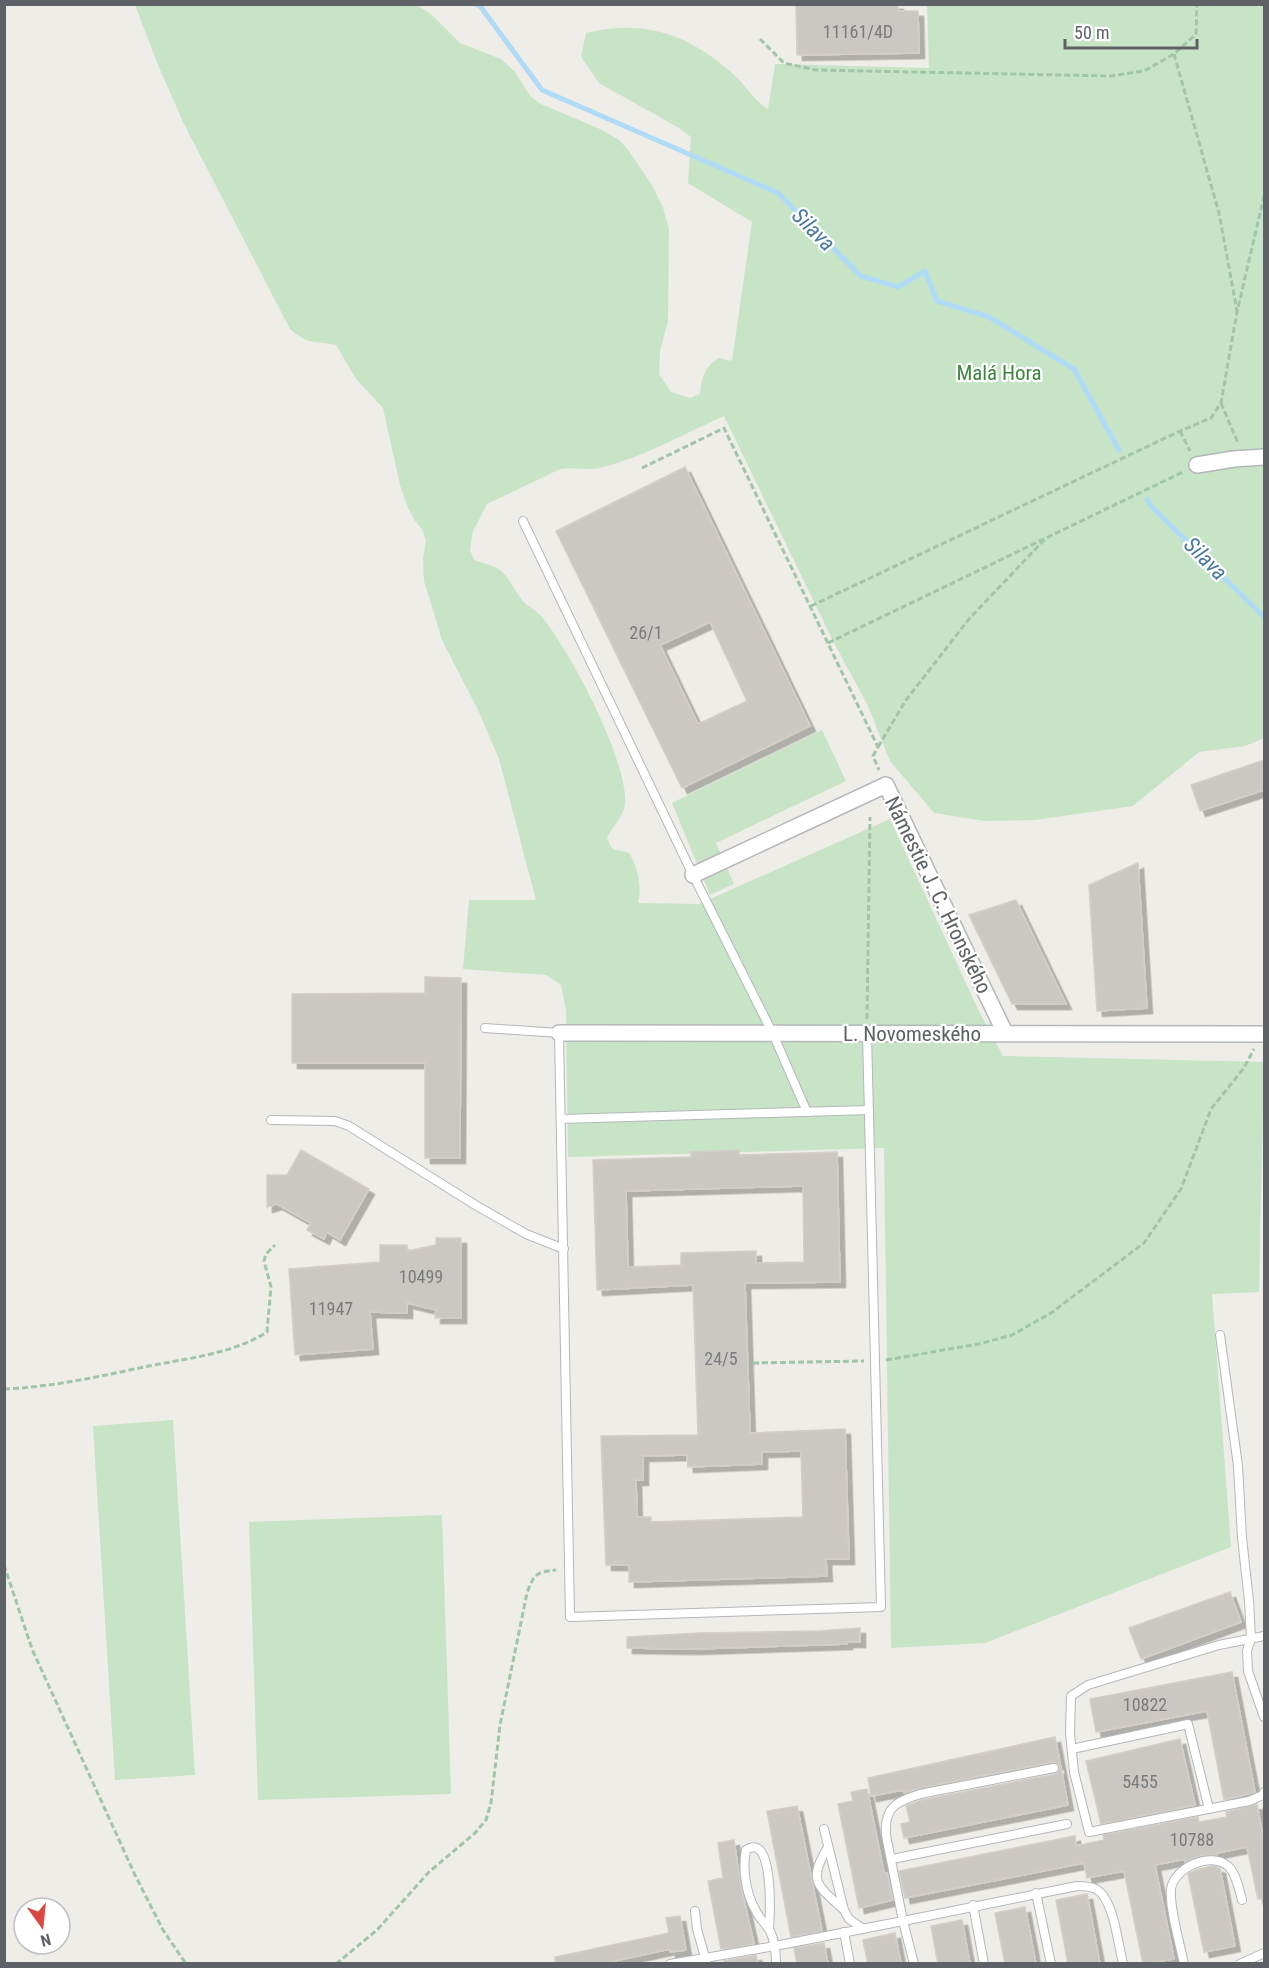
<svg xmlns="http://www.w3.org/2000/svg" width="1269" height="1968" font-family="'Roboto Condensed',sans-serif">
	<defs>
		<filter id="shadow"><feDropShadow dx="5.5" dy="5.5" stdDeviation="0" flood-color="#0004"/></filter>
	</defs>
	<rect width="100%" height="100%" fill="#efede7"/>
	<g fill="#c7e4c6">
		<path d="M135,5H417L432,15L460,43L501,59L515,72L530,96L541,104L600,129L619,140L629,151L652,185L663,208L669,229L668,320L660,352L659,374L671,392L690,398L700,394C702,377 704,367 719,358L732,361L752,222L688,183L691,137L679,128L599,83L581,57L586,33C643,19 688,34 732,73C745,84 753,100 768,109L775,64L929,68L927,5H1264V738L1245,746L1199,752L1133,806L1035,820L985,821L934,813L890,761L868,706L833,641L724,416C683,434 642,458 599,468C586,471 572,466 558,470L487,504L473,531L470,550L474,560C482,563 493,565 500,570C509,576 516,595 525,603C530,608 537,611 542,617C570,651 629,762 625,805C623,817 613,826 607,837C612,854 615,848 629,853C638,867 642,887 638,903L699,904L890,819L977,1007L1003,1056L1264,1062L1259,1292L1212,1294L1231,1547L985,1643L891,1648L884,1148L568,1157L566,1010L561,985L546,975L463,969L469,900H536L499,759L479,712L442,640L424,581L423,559L426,541L422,529L415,521L408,508L400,485L383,408L356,379L336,345C314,340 309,346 290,329L184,124L158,65Z"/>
		<polygon points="822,730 846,781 716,843 734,884 710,895 672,803"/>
		<polygon points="173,1420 195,1775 115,1780 93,1426"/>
		<polygon points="442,1515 451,1794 258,1800 249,1522"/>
	</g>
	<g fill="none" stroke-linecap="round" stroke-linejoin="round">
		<g stroke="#afdbf7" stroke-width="5">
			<polyline points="476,4 480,6 542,90 778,193 861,276 898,287 925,271 937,301 989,317 1074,369 1119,450"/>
			<polyline points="1147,499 1150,505 1264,617"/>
		</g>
	</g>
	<g fill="#cbc8c4" stroke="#d3cfc6" stroke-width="1.5" fill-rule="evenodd" filter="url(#shadow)">
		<polygon points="796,4 898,4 898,11 918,11 919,53 797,55"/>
		<path d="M685,467L810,726L682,788L556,531ZM710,622L747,701L698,724L660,645Z"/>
		<polygon points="1264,760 1264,790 1200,811 1191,785"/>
		<polygon points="1138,863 1147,1008 1097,1011 1089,885"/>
		<polygon points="1016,900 1066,1004 1012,1004 969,915"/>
		<polygon points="425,977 461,978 460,1158 425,1158 425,1063 292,1063 292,994 425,993"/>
		<polygon points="301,1150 369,1189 340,1240 327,1232 324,1239 307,1230 311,1223 277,1204 267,1207 267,1175 287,1175"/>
		<path d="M739,1150V1155L837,1152L840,1282L745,1283L750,1433L845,1429L849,1559H826L827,1576L629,1582V1565H606L601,1436L698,1435L693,1285L597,1290L593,1160L691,1157V1152ZM803,1186L804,1262L756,1263V1251L681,1253V1265L628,1267L626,1191ZM801,1451L803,1517L651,1522V1517H637L636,1480H643V1456L687,1455L688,1467L762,1464V1452Z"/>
		<polygon points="436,1238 461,1238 461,1318 435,1318 436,1310 407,1303 407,1313 370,1312 373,1349 295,1355 289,1269 380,1262 380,1245 407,1245 408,1251 436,1245"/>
		<polygon points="1230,1592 1241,1622 1141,1659 1129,1628"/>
		<polygon points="860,1628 860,1642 847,1642 847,1644 694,1649 627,1648 627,1637 700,1633 819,1631"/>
		<polygon points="1232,1672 1255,1792 1224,1800 1207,1711 1096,1732 1090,1699"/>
		<polygon points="1055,1737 1068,1805 904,1838 901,1824 910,1822 906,1806 922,1800 1055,1774 1060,1767 1058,1764 1053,1762 919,1788 904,1793 903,1790 871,1796 868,1778"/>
		<polygon points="1180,1739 1195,1805 1101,1824 1086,1761"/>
		<polygon points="867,1789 884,1873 887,1873 893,1900 859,1908 838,1804 853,1801 851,1792"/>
		<polygon points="1257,1804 1264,1843 1264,1899 1258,1899 1247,1847 1217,1853 1217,1855 1201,1855 1185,1862 1185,1859 1155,1865 1174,1959 1143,1964 1124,1871 1087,1878 1084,1863 905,1898 899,1871 1075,1836 1076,1846 1104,1840 1103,1835 1198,1817 1199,1822 1227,1817 1226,1812"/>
		<polygon points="797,1806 822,1931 791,1937 767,1811"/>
		<polygon points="734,1840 740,1882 754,1944 721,1949 708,1881 723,1878 718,1843"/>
		<polygon points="1212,1866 1220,1868 1235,1946 1204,1952 1188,1874 1196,1870"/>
		<polygon points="1087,1894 1100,1964 1068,1964 1056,1900"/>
		<polygon points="1025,1907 1036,1964 1005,1964 995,1913"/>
		<polygon points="680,1916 686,1950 670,1952 670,1949 601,1964 556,1964 555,1957 669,1933 666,1918"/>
		<polygon points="962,1920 970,1964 938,1964 931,1926"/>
		<polygon points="895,1933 901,1964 868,1964 863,1940"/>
		<polygon points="824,1943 828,1964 797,1964 794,1948"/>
		<polygon points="756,1955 758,1964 724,1964 724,1961"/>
	</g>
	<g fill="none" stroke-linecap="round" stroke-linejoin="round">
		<defs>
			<g id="service">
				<polyline points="523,521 693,875 773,1034 807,1112"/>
				<polyline points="485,1028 559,1033 570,1617 881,1607 867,1034"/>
				<polyline points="561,1119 869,1110"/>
				<polyline points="271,1120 335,1121 349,1126 477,1206 526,1234 564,1249"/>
				<polyline points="1220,1335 1238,1466 1242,1538 1249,1601 1251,1638 1247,1651 1248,1671 1264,1717"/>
				<polyline points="1264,1636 1219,1645 1088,1685 1071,1696 1070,1733 1074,1772 1089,1832 1249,1801 1263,1795 1264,1792"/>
				<polyline points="1072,1749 1188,1724 1209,1809"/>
				<polyline points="824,1829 844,1910 849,1919 862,1928"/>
				<path d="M828,1847C808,1880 816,1885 843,1909"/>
				<polyline points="892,1859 1067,1824"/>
				<polyline points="1036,1893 1051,1964"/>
				<polyline points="973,1905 984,1964"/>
				<polyline points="695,1911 697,1929 707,1964"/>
				<path d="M769,1928C770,1914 774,1831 746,1850C742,1869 746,1894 756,1911C759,1918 766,1924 770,1931C775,1941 776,1952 776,1964"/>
				<polyline points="844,1932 850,1964"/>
				<path d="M670,1964L775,1946L903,1921L886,1835C884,1807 896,1802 920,1794L1054,1768"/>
				<path d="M914,1964L903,1921L1077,1886C1083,1886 1090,1886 1096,1889C1114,1899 1118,1944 1123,1964"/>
				<path d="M1184,1964C1180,1944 1169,1907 1171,1889C1174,1868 1210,1851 1228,1866C1236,1873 1239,1889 1242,1900"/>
				<polyline points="1240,1964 1264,1953"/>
			</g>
			<g id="minor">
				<polyline points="1197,465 1234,459 1264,457"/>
				<polyline points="693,875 886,785 1005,1033"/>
				<polyline points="559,1033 1264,1034"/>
			</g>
		</defs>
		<use href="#service" stroke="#b4b7ba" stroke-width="10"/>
		<use href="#minor" stroke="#b4b7ba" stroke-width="18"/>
		<g stroke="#a0c5a9" stroke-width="3" stroke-dasharray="6 3" stroke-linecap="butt">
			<polyline points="760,39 784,63 816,70 1110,76 1144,71 1174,54 1196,34 1197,4"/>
			<polyline points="1174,54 1219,213 1237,311"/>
			<polyline points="1221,403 1238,443"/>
			<polyline points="1180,431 1190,451"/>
			<polyline points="642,468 724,428 878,747 873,756 879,770"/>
			<polyline points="811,606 1180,431 1211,418 1221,403 1237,312 1264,196"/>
			<polyline points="828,643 1183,472"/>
			<polyline points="878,747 906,700 969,619 1046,538"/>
			<polyline points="867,1019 870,817"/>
			<polyline points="886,1360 979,1344 1012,1335 1051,1313 1144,1243 1181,1189 1211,1109 1244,1068 1254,1049"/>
			<polyline points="753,1363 864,1361"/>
			<path d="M4,1389C54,1387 101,1376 149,1366C189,1358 232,1354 267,1332L271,1287L264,1261L266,1254L275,1245"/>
			<polyline points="4,1565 32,1649 135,1875 163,1930 186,1964"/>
			<path d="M336,1964L377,1930L429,1872L475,1833L486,1820L491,1803L500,1725L527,1593C534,1574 536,1572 556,1570"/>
		</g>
		<use href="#service" stroke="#fff" stroke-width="8"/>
		<use href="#minor" stroke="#fff" stroke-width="15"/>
	</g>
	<g text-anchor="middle" stroke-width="4.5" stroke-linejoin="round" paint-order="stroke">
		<g font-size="18" fill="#797c7e">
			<text x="858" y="38">11161/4D</text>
			<text x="646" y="639">26/1</text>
			<text x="421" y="1283">10499</text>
			<text x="331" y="1315">11947</text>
			<text x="721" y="1365">24/5</text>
			<text x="1145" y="1711">10822</text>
			<text x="1140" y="1788">5455</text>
			<text x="1192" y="1846">10788</text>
		</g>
		<g font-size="21" fill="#3f853f" stroke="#fff">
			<text x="999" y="380">Malá Hora</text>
		</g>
		<g font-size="21" fill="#5e6266" stroke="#fff">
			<text transform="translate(938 895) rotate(64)" y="7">Námestie J. C. Hronského</text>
			<text x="912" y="1041">L. Novomeského</text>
		</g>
		<g font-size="22" font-style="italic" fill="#4977a0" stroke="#fff">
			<text transform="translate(814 229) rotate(45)" y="8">Silava</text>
			<text transform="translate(1206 558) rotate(45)" y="8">Silava</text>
		</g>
	</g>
	<rect width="1269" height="1968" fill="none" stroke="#5e6266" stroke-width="12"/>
	<g transform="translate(42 1926) rotate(165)"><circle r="28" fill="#ffffff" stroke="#bfc0c2" stroke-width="1.5"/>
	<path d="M0-4.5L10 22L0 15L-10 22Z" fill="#da4842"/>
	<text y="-9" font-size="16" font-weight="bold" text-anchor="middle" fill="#5e6266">N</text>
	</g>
	<path d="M1065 39v9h132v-9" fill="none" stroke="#5e6266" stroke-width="3"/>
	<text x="1074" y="39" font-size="18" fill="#5e6266" stroke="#ffffff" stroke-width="4.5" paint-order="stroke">50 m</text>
</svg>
